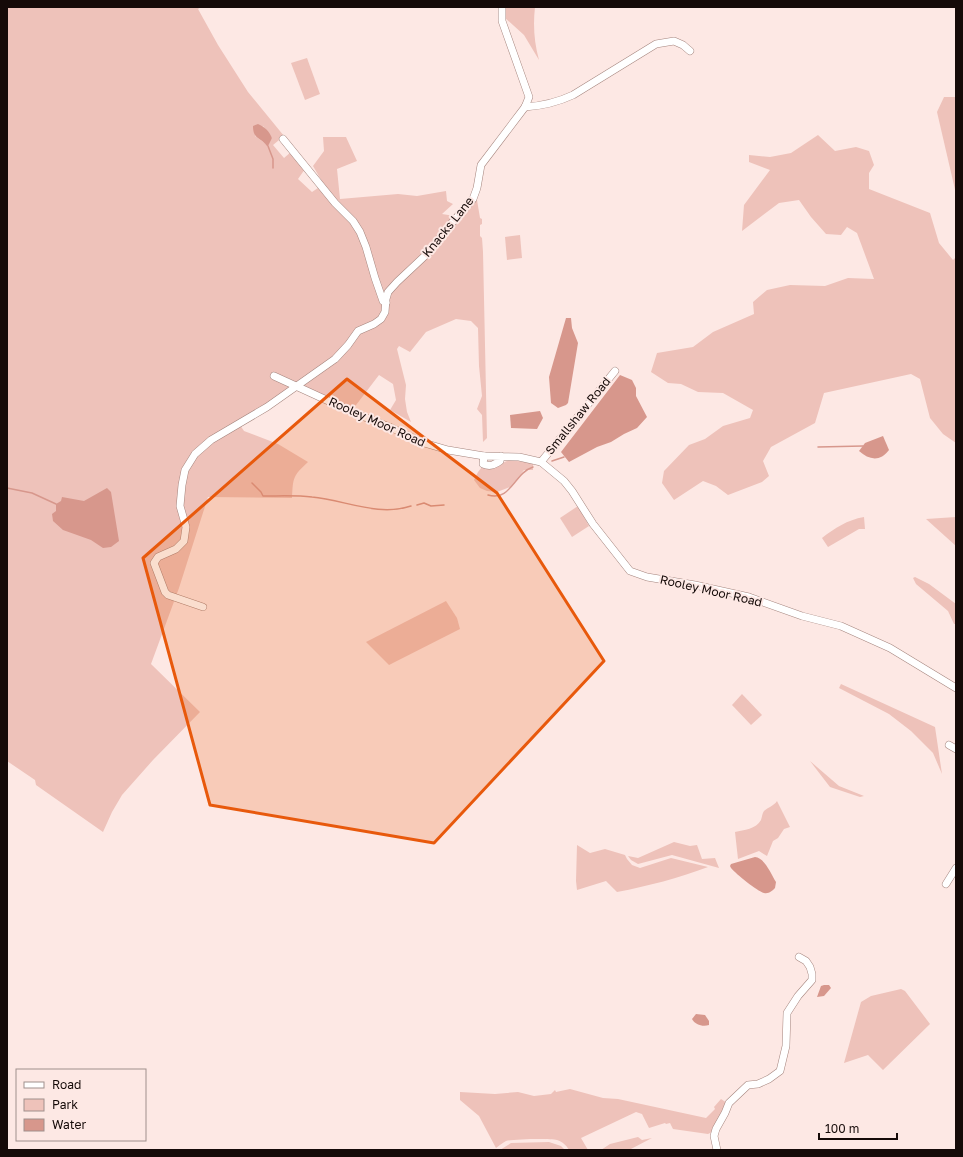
<svg xmlns="http://www.w3.org/2000/svg" width="963" height="1157" font-family="'Golos Text',sans-serif">
	<rect width="100%" height="100%" fill="#fde8e4"/>
	<g fill="#eec2ba" fill-rule="evenodd">
		<path d="M7,7H201L198,9L218,45L248,92L284,136L273,145L284,158L291,152L305,169L298,179L312,192L318,188L327,190L313,166L324,151L323,137H346L357,161L337,169L340,199L398,194L417,196L446,191L447,201L453,204L442,214L461,217L475,201L477,200L480,218L482,219V224L480,225V236L482,238L483,252L487,438L483,442L482,415L477,409L482,396L479,366L478,328L471,321L456,319L426,332L410,352L399,346L397,349L406,385L405,399L407,412L411,422L390,410L396,400L393,384L379,375L353,409L296,382L280,396L238,422L244,431L278,444L308,462C293,476 293,477 292,498L208,497L179,588L151,664L200,712L153,760L122,795L112,812L103,832L36,785L35,780L7,761ZM263,126L272,138L266,144L255,136Z"/>
		<path d="M504,7H535C533,25 534,42 539,60L524,35L504,17Z"/>
		<polygon points="307,58 320,94 305,100 291,63"/>
		<polygon points="944,97 956,97 956,194 937,112"/>
		<polygon points="818,135 835,151 856,147 869,151 874,165 869,173 869,189 930,213 939,243 953,260 956,257 956,443 943,434 930,418 920,379 911,374 824,393 815,423 771,447 763,461 769,476 762,482 728,495 716,486 703,481 674,500 662,483 664,471 689,445 705,439 723,426 750,418 753,410 723,393 698,392 681,384 668,383 651,372 657,353 693,347 713,332 754,314 753,302 767,290 790,285 825,286 848,278 874,279 857,233 847,227 841,235 826,234 811,217 799,200 779,203 742,231 744,205 770,170 749,162 749,155 770,157 791,153"/>
		<polygon points="520,235 522,258 507,260 505,237"/>
		<polygon points="509,460 533,463 533,470 524,470 510,487 497,492 487,491 480,488 474,480 478,472 482,467 492,468"/>
		<polygon points="578,506 589,526 572,537 560,518"/>
		<path d="M864,517L865,529H859L828,547L822,538C835,528 847,520 864,517Z"/>
		<polygon points="956,517 956,546 926,519"/>
		<polygon points="915,577 929,584 956,604 956,624 954,624 948,611 916,584 913,578"/>
		<polygon points="446,601 457,618 460,629 389,665 366,642"/>
		<polygon points="841,684 935,727 942,774 933,753 911,731 889,714 839,688"/>
		<polygon points="742,694 762,715 751,725 732,705"/>
		<polygon points="810,761 839,786 864,796 860,797 830,787"/>
		<path d="M777,801L790,827L784,829L778,838L773,841L767,856L759,851L738,859L735,832C744,830 756,829 761,820C762,817 762,814 764,811C768,807 774,806 777,801Z"/>
		<polygon points="674,842 690,846 697,845 702,859 715,858 719,868 672,855 638,864 631,860 628,856 638,858"/>
		<path d="M577,845L590,853L605,849L625,855L627,859L632,865L640,868L671,858L708,867C678,878 649,886 617,892L606,881L577,890L576,881Z"/>
		<polygon points="901,989 905,991 930,1024 883,1070 868,1055 844,1063 861,1002 871,996"/>
		<path d="M570,1089L603,1098L618,1099L706,1118L715,1109L714,1107L721,1099L727,1103L712,1132L708,1134L673,1129L670,1123L666,1124L665,1123L649,1128L642,1114L636,1112L581,1138L588,1150H569C566,1145 563,1142 557,1140C550,1138 513,1139 506,1141C502,1143 499,1146 496,1148L479,1116L460,1100V1092L495,1094L518,1092L534,1096L551,1094L555,1090L556,1092Z"/>
		<polygon points="638,1137 642,1140 652,1138 629,1150 601,1150 610,1144"/>
		<polygon points="549,1142 561,1146 565,1150 500,1150 511,1143"/>
	</g>
	<g fill="#d7978c">
		<path d="M258,124C265,127 269,131 272,138L268,146H267C261,137 253,140 253,126Z"/>
		<polygon points="566,318 571,318 572,328 578,343 568,403 566,405 558,408 551,403 549,377"/>
		<polygon points="620,375 632,380 636,388 636,396 647,417 637,428 624,434 611,442 597,447 569,462 561,452"/>
		<polygon points="540,411 543,418 537,429 511,428 510,415"/>
		<path d="M883,436L889,450C880,462 869,460 859,451L865,443Z"/>
		<polygon points="107,488 111,492 119,541 111,547 103,548 91,540 63,530 53,521 52,514 56,511 56,504 61,501 62,497 84,501"/>
		<path d="M755,857C765,858 771,874 776,882L775,888C772,891 769,894 764,893C757,891 736,874 731,868L730,866L731,864Z"/>
		<polygon points="824,985 829,985 831,988 824,996 817,997 821,986"/>
		<path d="M696,1014L705,1015L709,1021V1025C703,1027 695,1025 692,1019Z"/>
	</g>
	<g fill="none" stroke-linecap="round" stroke-linejoin="round">
		<g stroke="#d7978c" stroke-width="1.5">
			<polyline points="268,146 273,159 273,168"/>
			<polyline points="818,447 863,446"/>
			<polyline points="552,461 564,457"/>
			<path d="M252,483L261,492L263,496C279,496 296,495 312,497C345,500 378,517 411,506"/>
			<polyline points="7,488 32,493 56,504"/>
			<path d="M488,495C511,502 514,473 533,467"/>
			<polyline points="417,505 424,503 431,506 444,505"/>
		</g>
		<defs>
			<g id="minor">
				<path d="M525,107C541,106 558,102 573,95L656,44L674,41L683,45L690,51"/>
				<polyline points="283,139 335,203 353,221 360,232 366,247 375,278 383,301 386,303"/>
				<polyline points="274,376 357,414 392,428 424,443 448,450 484,456"/>
				<path d="M501,456L500,461C494,465 490,467 483,464L484,456L519,457L541,462L564,481L572,491L593,524L630,571L647,577L695,585L749,597L802,616L841,626L890,648L956,688"/>
				<polyline points="541,462 615,371"/>
				<polyline points="203,607 168,595 165,592 154,563 158,557 176,549 184,541 186,527 180,506 182,485 185,470 195,454 211,440 267,407 335,359 348,345 358,331 374,324 381,319 385,312 386,299 388,292 397,282 429,252 450,225 473,199 477,188 481,165 525,107 529,97 502,21 502,7"/>
				<polyline points="949,745 956,749"/>
				<polyline points="946,884 956,868"/>
				<polyline points="717,1150 714,1136 716,1129 725,1113 729,1103 748,1085 758,1084 769,1079 780,1071 786,1046 787,1013 798,996 812,980 812,974 810,967 806,961 799,957"/>
			</g>
		</defs>
		<use href="#minor" stroke="#a5857e" stroke-width="8"/>
		<use href="#minor" stroke="#fff" stroke-width="7"/>
	</g>
	<path fill="#e8590c" fill-opacity="0.2" stroke="#e8590c" stroke-width="3" stroke-linejoin="round" d="M347,379L497,493L604,661L434,843L210,805L143,558Z"/>
	<g text-anchor="middle" stroke-width="4" stroke-linejoin="round" paint-order="stroke">
		<g font-size="12" fill="#150a08" stroke="#fde8e4">
			<text transform="translate(448 227) rotate(-51)" y="4">Knacks Lane</text>
			<text transform="translate(578 416) rotate(-51)" y="4">Smallshaw Road</text>
			<text transform="translate(377 422) rotate(24)" y="4">Rooley Moor Road</text>
			<text transform="translate(711 591) rotate(13)" y="4">Rooley Moor Road</text>
		</g>
	</g>
	<rect width="963" height="1157" fill="none" stroke="#150a08" stroke-width="16"/>
	<rect x="16" y="1069" width="130" height="72" fill="#fde8e4" stroke="#a08f8c"/>
	<rect x="24" y="1082" width="20" height="6" fill="#ffffff" stroke="#a08f8c"/>
	<text x="52" y="1089" font-size="12" fill="#150a08">Road</text>
	<rect x="24" y="1099" width="20" height="12" fill="#eec2ba" stroke="#a08f8c"/>
	<text x="52" y="1109" font-size="12" fill="#150a08">Park</text>
	<rect x="24" y="1119" width="20" height="12" fill="#d7978c" stroke="#a08f8c"/>
	<text x="52" y="1129" font-size="12" fill="#150a08">Water</text>
	<path d="M819 1133v6h78v-6" fill="none" stroke="#150a08" stroke-width="2"/>
	<text x="825" y="1133" font-size="12" fill="#150a08" stroke="#fde8e4" stroke-width="3" paint-order="stroke">100 m</text>
</svg>
